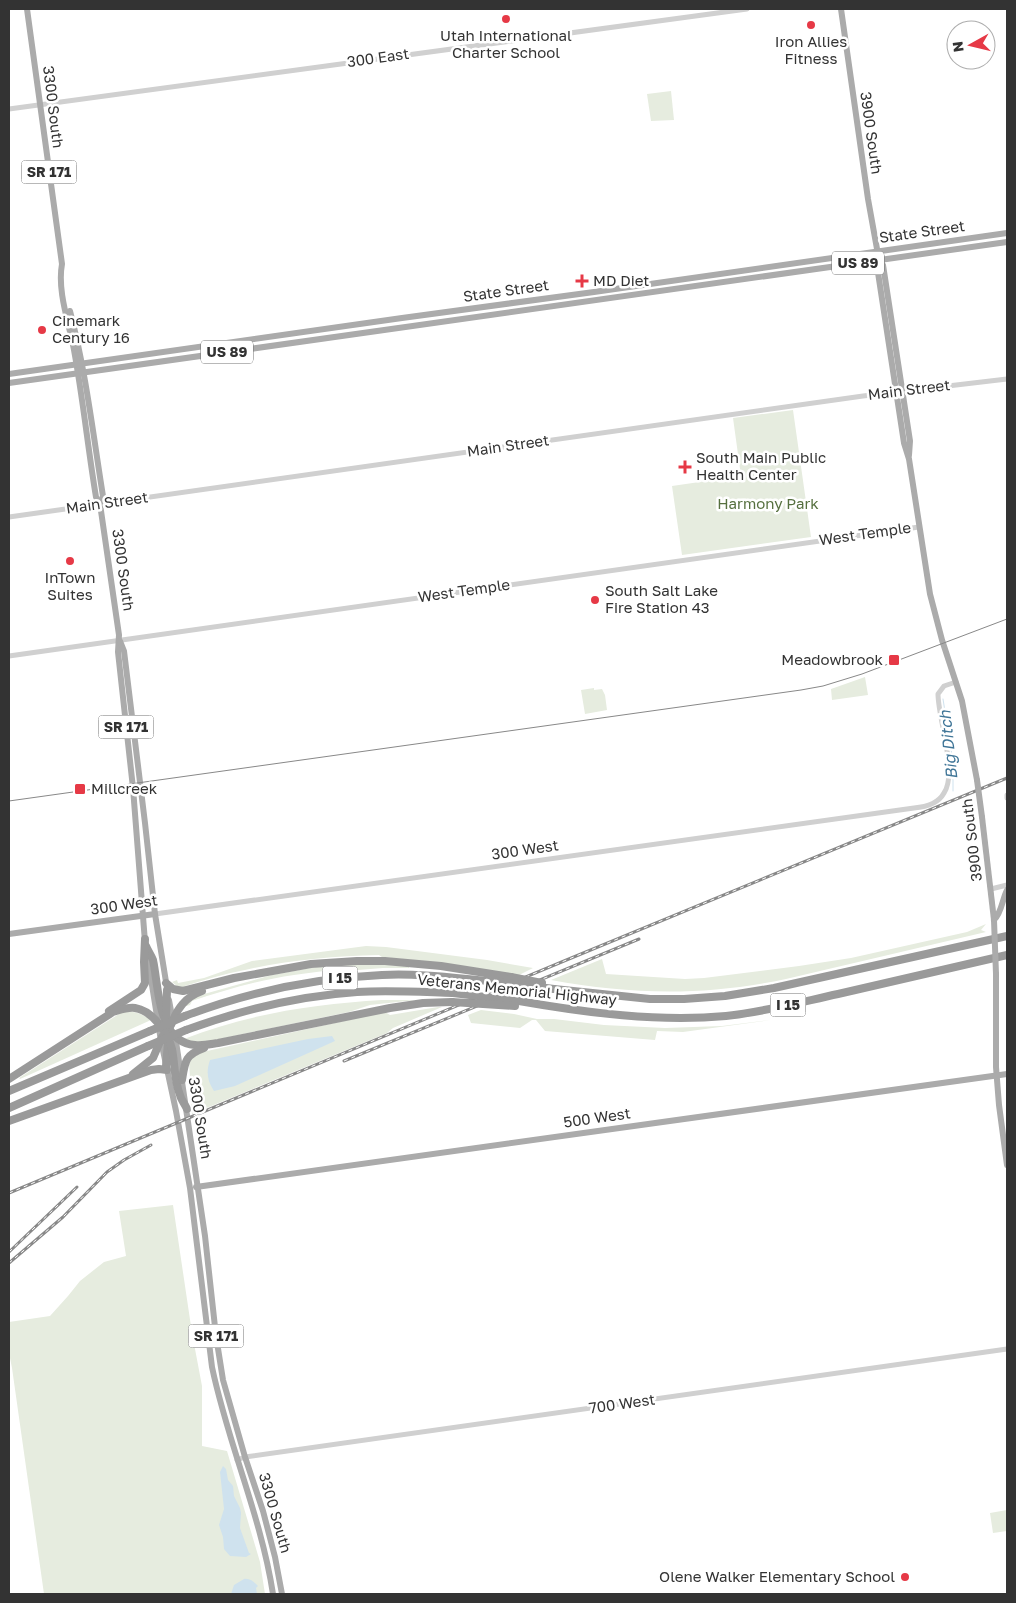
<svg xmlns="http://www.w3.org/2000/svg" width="1016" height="1603" font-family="'Golos Text',sans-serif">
	<rect width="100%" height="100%" fill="#fff"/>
	<g fill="#e6ecdf">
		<polygon points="671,91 674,120 651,121 647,94"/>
		<polygon points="793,410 811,537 682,555 672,486 741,476 733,418"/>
		<polygon points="865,677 868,695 832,700 831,689"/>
		<polygon points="594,688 594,690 602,689 605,695 607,710 585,714 581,690"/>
		<path d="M986,924L981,930L986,932L786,979C705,996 633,995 551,980L602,959L606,974L685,979L704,978L799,966L851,958L967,932Z"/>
		<path d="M366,946L386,947L487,960L533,968L519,975L444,963L382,957L379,955C333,956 289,960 245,970C224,974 204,980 185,986L186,988L177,986L172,982L177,980L178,983L204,978L252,961Z"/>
		<path d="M368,964L409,966V968H383L333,972L332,970C319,972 306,973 294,975C259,980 225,990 192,1001L190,1005L183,1007L197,996L272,975L322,966Z"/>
		<path d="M382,1000H416L370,1005L349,1012L205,1042L196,1043L184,1039C247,1014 315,1004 382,1000Z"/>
		<polygon points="438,1007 442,1007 393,1028 387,1033 192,1114 189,1061 198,1053 385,1012 390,1015"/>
		<polygon points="481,1010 514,1014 537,1019 554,1019 604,1025 665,1028 722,1026 771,1020 683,1032 657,1031 655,1040 545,1031 536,1020 532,1020 520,1028 471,1023 468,1015"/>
		<path d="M122,1012C134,1011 141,1013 151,1020L20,1079L19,1078Z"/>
		<polygon points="173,1205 192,1333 202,1386 202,1446 227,1451 260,1562 265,1594 44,1594 12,1368 9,1353 9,1322 50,1316 68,1296 80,1281 104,1262 126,1256 119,1211"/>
		<polygon points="1007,1510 1007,1531 993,1533 990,1513"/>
	</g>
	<g fill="#cfe2ee">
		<path d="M332,1036L335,1041L235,1086L214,1091C207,1081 206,1071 210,1060L308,1039Z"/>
		<polygon points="223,1466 226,1469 228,1480 233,1486 234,1496 240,1508 241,1513 240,1528 249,1553 251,1554 246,1557 230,1556 224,1549 223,1537 219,1525 224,1509 220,1472"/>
		<path d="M244,1579C250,1578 254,1582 258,1586L256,1588L257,1594H231L234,1585Z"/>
	</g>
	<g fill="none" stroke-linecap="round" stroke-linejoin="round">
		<polyline stroke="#cfe2ee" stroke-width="1" points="943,699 953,762 953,791"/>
		<g stroke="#d0d0d0" stroke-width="5">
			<polyline points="9,109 747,9"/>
			<polyline points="9,517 863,396 1007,379"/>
			<polyline points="9,656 919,527"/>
			<polyline points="1007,795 1007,798"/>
			<polyline points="991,889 1007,885"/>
			<path d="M155,914L914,808C926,807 938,804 944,793C958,772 938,719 938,694L944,686L956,682"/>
			<polyline points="237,1460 245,1457 1007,1349"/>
		</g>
		<g stroke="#ababab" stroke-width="6">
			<path d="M27,9L62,264C57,291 69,323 74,350C83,399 88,449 96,497L100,504L119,635L118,652L133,788L145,942"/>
			<polyline points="841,9 868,199 879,260 883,265 910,441 909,455"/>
			<polyline points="879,260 877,266 904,443 909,459 930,594 942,640 962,701 977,780"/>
			<path d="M70,311C86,372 93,434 103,496L100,504"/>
			<polyline points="9,374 402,318 594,292 1007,233"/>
			<polyline points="9,383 1007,242"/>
			<polyline points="120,641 124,651 145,823 155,914 167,988"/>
			<polyline points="982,817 994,920"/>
			<path d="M994,920C1002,912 1002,900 1007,890"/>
			<polyline points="9,934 155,914"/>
			<path d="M147,954L161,1041L176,1111L190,1188L212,1367C228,1444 261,1516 273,1594"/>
			<polyline points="996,974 996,1067 999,1105 1007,1165"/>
			<polyline points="169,1000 173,1022"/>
			<polyline points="175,1035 205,1236 216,1336 223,1380 245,1457 263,1511 275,1557 282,1594"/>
			<polyline points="196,1187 1007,1074"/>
		</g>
		<g stroke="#9a9a9a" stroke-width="8">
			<path d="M146,946C148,951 151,955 153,960C159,987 157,1042 195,1045C203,1046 211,1044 218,1043L390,1008L423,1003L452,1002"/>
			<polyline points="166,983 173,989 183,991 234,978 311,964 357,961 385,961 441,966 511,977"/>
			<polyline points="554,989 650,999 684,999 725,996 774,988 1007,936"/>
			<path d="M519,1001C588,1013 657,1022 726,1016C764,1012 801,1002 838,994C894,981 951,968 1007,955"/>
			<polyline points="109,1011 141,990 145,983 144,962 145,939"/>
			<path d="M185,1016C248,992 315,978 382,975C422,973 462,979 501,982"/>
			<polyline points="166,1018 167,990"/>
			<path d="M171,1025C177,1009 185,997 202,991"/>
			<path d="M186,1030C241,1010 298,996 357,992C389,990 421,992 453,993"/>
			<polyline points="166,1066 168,1042"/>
			<polyline points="133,1074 153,1058 162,1037"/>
			<path d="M9,1079L113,1012C120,1010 127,1007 135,1008C153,1011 168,1033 172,1049C175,1064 174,1081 180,1095C181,1100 185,1104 187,1109"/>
			<path d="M182,1080C185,1061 185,1055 204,1048"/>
			<polyline points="9,1091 150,1031"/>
			<polyline points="9,1108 148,1046"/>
			<polyline points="9,1121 151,1070 159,1069 167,1070"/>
		</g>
		<polyline stroke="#888" stroke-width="1" points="9,801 801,690 823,686 862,674 1007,619"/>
		<defs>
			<g id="rail">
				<polyline points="344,1061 639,939"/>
				<polyline points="9,1193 564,961 1007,778"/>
				<polyline points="9,1252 77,1187"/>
				<polyline points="9,1263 63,1217 107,1172 124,1160 151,1145"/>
			</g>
		</defs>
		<use href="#rail" stroke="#888" stroke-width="3"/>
		<use href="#rail" stroke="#fff" stroke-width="1" stroke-dasharray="4" stroke-linecap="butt"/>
		<g stroke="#ababab" stroke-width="6">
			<polyline points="977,780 982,817"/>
			<polyline points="994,920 996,974"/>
		</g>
		<g stroke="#9a9a9a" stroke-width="8">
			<polyline points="511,977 542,983"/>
			<polyline points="501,982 554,989"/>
			<polyline points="453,993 519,1001"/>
			<polyline points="452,1002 515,1006"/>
			<polyline points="150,1031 185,1016"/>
			<polyline points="148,1046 186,1030"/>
		</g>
	</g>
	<g fill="#e63946" stroke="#fff" stroke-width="2">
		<circle cx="506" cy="19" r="5"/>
		<circle cx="811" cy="25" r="5"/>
		<path d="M579.5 273.5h5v5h5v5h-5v5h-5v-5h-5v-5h5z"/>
		<circle cx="42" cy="330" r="5"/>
		<path d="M682.5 459.5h5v5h5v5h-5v5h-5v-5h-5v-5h5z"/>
		<circle cx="70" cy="561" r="5"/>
		<circle cx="595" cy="600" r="5"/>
		<rect x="888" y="654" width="12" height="12" rx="2.5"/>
		<rect x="74" y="783" width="12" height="12" rx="2.5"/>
		<circle cx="905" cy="1577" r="5"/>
	</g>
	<g text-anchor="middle" stroke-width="5" stroke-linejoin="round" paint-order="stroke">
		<g fill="#fff" stroke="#707070" stroke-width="1">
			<rect x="21.5" y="160.5" width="55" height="23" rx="4"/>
			<rect x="832" y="251.5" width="52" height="23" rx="4"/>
			<rect x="201" y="340.5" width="52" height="23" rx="4"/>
			<rect x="98.5" y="715.5" width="55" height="23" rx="4"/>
			<rect x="322.5" y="966.5" width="35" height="23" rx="4"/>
			<rect x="770.5" y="993.5" width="35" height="23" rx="4"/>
			<rect x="188.5" y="1324.5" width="55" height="23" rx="4"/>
		</g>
		<g font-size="14" font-weight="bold" fill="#333">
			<text x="49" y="177">SR 171</text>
			<text x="858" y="268">US 89</text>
			<text x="227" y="357">US 89</text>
			<text x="126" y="732">SR 171</text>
			<text x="340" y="983">I 15</text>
			<text x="788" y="1010">I 15</text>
			<text x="216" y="1341">SR 171</text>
		</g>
		<g font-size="15" fill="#333" stroke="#fff" text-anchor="start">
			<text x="506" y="41" text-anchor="middle">Utah International<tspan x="506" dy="17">Charter School</tspan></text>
			<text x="811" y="47" text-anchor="middle">Iron Allies<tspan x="811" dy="17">Fitness</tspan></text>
			<text x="593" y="286">MD Diet</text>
			<text x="52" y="326">Cinemark<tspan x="52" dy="17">Century 16</tspan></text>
			<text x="696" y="463">South Main Public<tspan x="696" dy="17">Health Center</tspan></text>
			<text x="70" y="583" text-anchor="middle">InTown<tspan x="70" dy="17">Suites</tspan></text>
			<text x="605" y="596">South Salt Lake<tspan x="605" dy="17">Fire Station 43</tspan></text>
			<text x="883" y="665" text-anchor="end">Meadowbrook</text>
			<text x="91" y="794">Millcreek</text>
			<text x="895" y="1582" text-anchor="end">Olene Walker Elementary School</text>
		</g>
		<g font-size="15" fill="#333" stroke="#fff">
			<text transform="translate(378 58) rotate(-8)" y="5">300 East</text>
			<text transform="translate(53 107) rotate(83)" y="5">3300 South</text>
			<text transform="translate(871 133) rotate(82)" y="5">3900 South</text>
			<text transform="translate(922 232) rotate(-8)" y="5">State Street</text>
			<text transform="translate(506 291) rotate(-8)" y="5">State Street</text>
			<text transform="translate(909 390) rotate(-7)" y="5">Main Street</text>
			<text transform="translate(508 446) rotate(-8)" y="5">Main Street</text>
			<text transform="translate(107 503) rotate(-8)" y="5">Main Street</text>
			<text transform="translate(865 534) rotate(-8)" y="5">West Temple</text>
			<text transform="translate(123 570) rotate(82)" y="5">3300 South</text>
			<text transform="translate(464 591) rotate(-8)" y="5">West Temple</text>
			<text transform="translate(972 840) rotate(-97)" y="5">3900 South</text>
			<text transform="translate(525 850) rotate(-8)" y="5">300 West</text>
			<text transform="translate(124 905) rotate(-8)" y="5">300 West</text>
			<text transform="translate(517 990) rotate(6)" y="5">Veterans Memorial Highway</text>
			<text transform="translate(200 1118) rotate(81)" y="5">3300 South</text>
			<text transform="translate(597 1118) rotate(-8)" y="5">500 West</text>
			<text transform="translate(622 1404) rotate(-8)" y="5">700 West</text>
			<text transform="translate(275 1513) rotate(74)" y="5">3300 South</text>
		</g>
		<g font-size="15" fill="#56703f" stroke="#fff">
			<text x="768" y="509">Harmony Park</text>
		</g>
		<g font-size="16" font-style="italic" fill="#3f7597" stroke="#fff">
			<text transform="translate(948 745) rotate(-96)" y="6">Big Ditch</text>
		</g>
	</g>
	<rect width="1016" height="1603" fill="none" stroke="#333333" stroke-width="20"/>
	<g transform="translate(971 45) rotate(262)"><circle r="24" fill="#ffffff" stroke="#adadad"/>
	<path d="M0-4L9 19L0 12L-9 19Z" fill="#e63946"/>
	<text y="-8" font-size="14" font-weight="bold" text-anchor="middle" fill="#333333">N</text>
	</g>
</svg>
